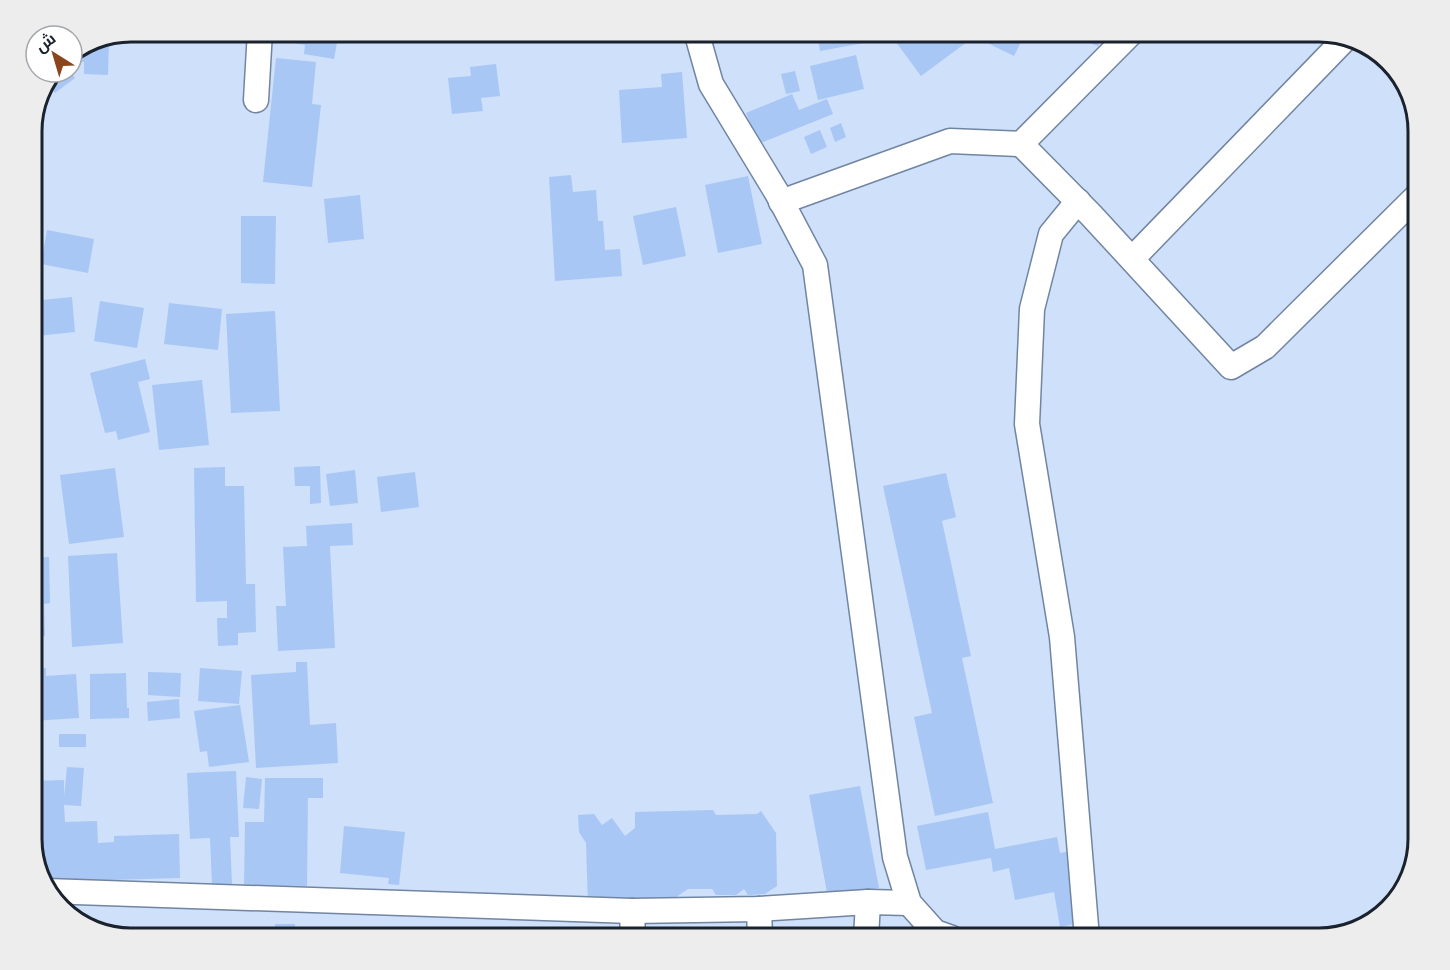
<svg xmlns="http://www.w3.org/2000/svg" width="1450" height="970" font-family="'Exo 2',Cairo,sans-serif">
	<rect width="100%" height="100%" fill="#cee0fa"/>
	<g fill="#a9c7f4">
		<polygon points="272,32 339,32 334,59 304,54 305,45 270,39"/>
		<polygon points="817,32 878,32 880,40 820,51"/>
		<polygon points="902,32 959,32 967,42 921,76 893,38"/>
		<polygon points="971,32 1026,32 1014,56 969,34"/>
		<polygon points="1089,32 1104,32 1098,46 1086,42"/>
		<polygon points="109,40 108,75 84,74 84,62 73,61 74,55"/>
		<polygon points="856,55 864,89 818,100 810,66"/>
		<polygon points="276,58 316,62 312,104 321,105 312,187 263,182"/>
		<polygon points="496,64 500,96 481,98 483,111 452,114 448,78 471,76 470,67"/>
		<polygon points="795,71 800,91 786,94 781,74"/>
		<polygon points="55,72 71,72 75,78 55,93 49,86"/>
		<polygon points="682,72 687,138 622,143 619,90 662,87 661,74"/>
		<polygon points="792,94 799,110 827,99 833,114 758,144 746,113"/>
		<polygon points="841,123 846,137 835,142 830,128"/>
		<polygon points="820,130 827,147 811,154 804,137"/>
		<polygon points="571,175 573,192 596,190 598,221 603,221 605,250 620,249 622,276 555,281 549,177"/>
		<polygon points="748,176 762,244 718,253 705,185"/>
		<polygon points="360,195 364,239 328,243 324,199"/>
		<polygon points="676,207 686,256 643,265 633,216"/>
		<polygon points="241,216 276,216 275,284 241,283"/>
		<polygon points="47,230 94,239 88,273 41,264"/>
		<polygon points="72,297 75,332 36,336 32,301"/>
		<polygon points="100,301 144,308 137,348 94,341"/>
		<polygon points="169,303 222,309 218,350 164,344"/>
		<polygon points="275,311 280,411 231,413 226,314"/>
		<polygon points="145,359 150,379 138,382 150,432 118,440 116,431 105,433 90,373"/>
		<polygon points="202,380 209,445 159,450 152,385"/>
		<polygon points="320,466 321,503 310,504 310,486 295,486 294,467"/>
		<polygon points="225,467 225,486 244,486 246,584 255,584 256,632 238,633 238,645 218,646 217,618 227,618 227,601 196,602 194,468"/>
		<polygon points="115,468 124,537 69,544 60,475"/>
		<polygon points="355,470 358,503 330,506 326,474"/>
		<polygon points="415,472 419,507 381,512 377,477"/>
		<polygon points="946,473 956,517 942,521 971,656 962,658 993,803 935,816 914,717 932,713 883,486"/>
		<polygon points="352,523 353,545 330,546 335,648 278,651 276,606 286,606 283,547 307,546 306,526"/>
		<polygon points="117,553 123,643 72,647 68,556"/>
		<polygon points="49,557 50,603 44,604 45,636 32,637 32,558"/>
		<polygon points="296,662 307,662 310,725 336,723 338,763 256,768 251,675 296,672"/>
		<polygon points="46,668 46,676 76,674 79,718 32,721 32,669"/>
		<polygon points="200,668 242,671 239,704 198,701"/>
		<polygon points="148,672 181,673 180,697 148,695"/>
		<polygon points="126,673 127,708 129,708 129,718 90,719 90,674"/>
		<polygon points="179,699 180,718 148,721 147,702"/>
		<polygon points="240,705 249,762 209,767 207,751 200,752 194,711"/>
		<rect x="59" y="734" width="27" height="13"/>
		<polygon points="67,767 84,768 81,806 64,805 65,822 97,821 98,843 114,842 114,836 179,834 180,878 43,882 32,846 32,781 64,780 64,797"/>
		<polygon points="236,771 239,837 230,837 232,884 212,885 210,838 190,839 187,773"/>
		<polygon points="246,777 262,779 259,809 243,808"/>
		<polygon points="265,778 323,778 323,798 308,798 307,886 244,885 245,822 264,822"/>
		<polygon points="860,786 879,888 828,898 809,795"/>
		<polygon points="713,810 716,815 757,814 761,811 776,833 777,886 765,894 748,895 744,889 736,895 716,895 712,889 688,889 666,904 588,906 586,843 579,832 578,815 594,814 602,825 612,818 625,836 635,828 635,812"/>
		<polygon points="988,812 995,849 1057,837 1060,853 1070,851 1084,922 1060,927 1054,892 1015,900 1009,868 993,872 991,858 926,870 917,826"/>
		<polygon points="344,826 405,832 399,885 388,884 389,878 340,873"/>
		<rect x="275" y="924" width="20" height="14"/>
		<polygon points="812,928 812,938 790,938 789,929"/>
		<polygon points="732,932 733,938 705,938 705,937"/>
	</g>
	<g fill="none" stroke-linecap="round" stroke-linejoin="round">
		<defs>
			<g id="minor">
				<polyline points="696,31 711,84 777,193 815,265 895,857 909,903 935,932 952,938"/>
				<polyline points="256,100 260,31"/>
				<polyline points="1021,144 1091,215 1231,367 1265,347 1418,195"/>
				<polyline points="1078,201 1051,234 1032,309 1027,424 1062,637 1087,938"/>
				<polyline points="781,202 950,141 1021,144 1133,31"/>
				<polyline points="1132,259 1345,39"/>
				<polyline points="47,891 632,911 759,909 868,902 909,903"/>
				<polyline points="759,909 760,938"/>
				<polyline points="632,911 633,938"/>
				<polyline points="866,938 868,902"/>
			</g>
		</defs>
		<use href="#minor" stroke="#7185a2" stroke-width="27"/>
		<use href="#minor" stroke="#fff" stroke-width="24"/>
	</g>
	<path d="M0 0H1450V970H0ZM131 42H1319A89 89 0 0 1 1408 131V839A89 89 0 0 1 1319 928H131A89 89 0 0 1 42 839V131A89 89 0 0 1 131 42Z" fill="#ededee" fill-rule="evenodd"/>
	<path fill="none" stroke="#1a222d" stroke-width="3" d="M131 42H1319A89 89 0 0 1 1408 131V839A89 89 0 0 1 1319 928H131A89 89 0 0 1 42 839V131A89 89 0 0 1 131 42Z"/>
	<g transform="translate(54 54) rotate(323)"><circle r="28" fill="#ffffff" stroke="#a3a7ab" stroke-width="1.5"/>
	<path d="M0-4.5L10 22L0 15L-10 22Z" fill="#8a451c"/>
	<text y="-9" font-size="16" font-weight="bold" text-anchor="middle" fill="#1a222d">ش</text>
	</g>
</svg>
